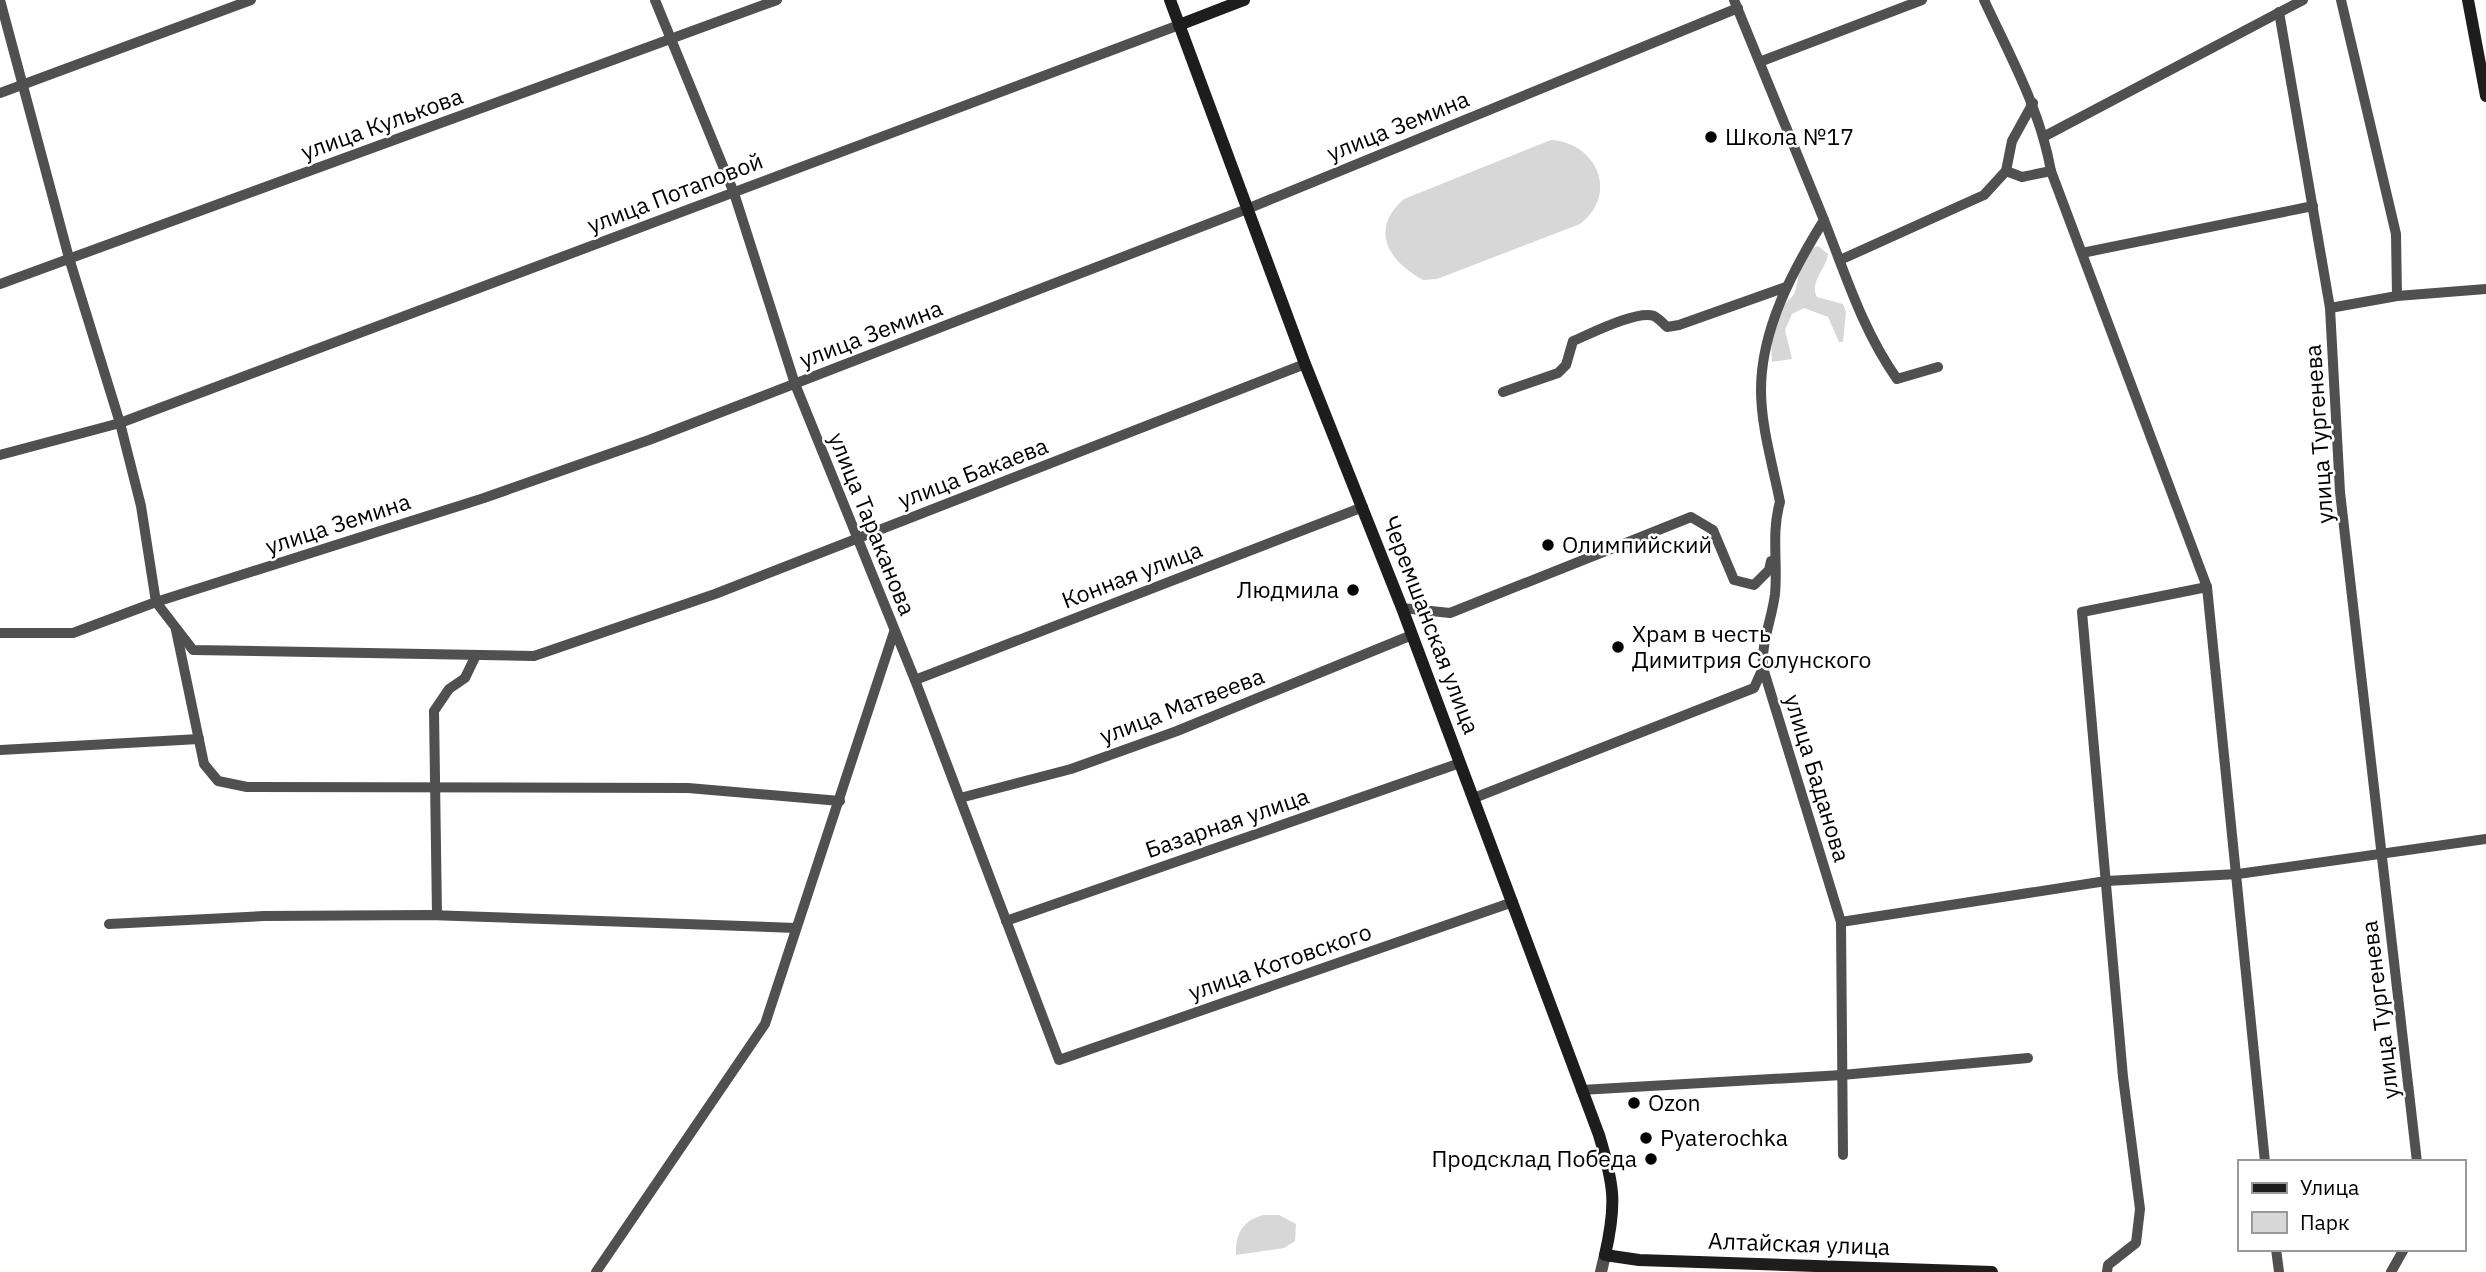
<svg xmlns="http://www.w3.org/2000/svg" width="2486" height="1272" font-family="'IBM Plex Sans',sans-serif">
	<rect width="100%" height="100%" fill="#fff"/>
	<g fill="#d7d7d7">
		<path d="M1551,140C1597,143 1619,194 1580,224L1437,279L1423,280C1388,261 1369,229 1404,199Z"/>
		<path d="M1818,246L1828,254C1826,270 1809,281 1817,297L1843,304L1846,312L1843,342H1839L1828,317L1804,308L1792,314L1785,330L1792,359L1772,362C1770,342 1774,322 1785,304C1788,300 1793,297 1795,292C1800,275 1798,254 1818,246Z"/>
		<path d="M1263,1215H1279L1296,1224L1295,1241L1284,1248L1236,1255C1235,1233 1243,1221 1263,1215Z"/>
	</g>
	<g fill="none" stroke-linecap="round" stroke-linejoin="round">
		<g stroke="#505050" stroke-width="10">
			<polyline points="0,0 69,258 120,423 141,506 156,602 193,650 534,656 715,594 1305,364"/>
			<polyline points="655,0 734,193 795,384 915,680 1059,1060 1513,902"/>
			<path d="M1734,0L1824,220C1793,270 1761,329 1761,390C1761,427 1773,466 1780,502C1771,533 1778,563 1775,594C1772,619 1761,642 1763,668L1841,922L1843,1155"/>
			<path d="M1984,0C2010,56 2040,109 2051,171L2207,587L2265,1162"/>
			<polyline points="2341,0 2396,234 2397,296"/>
			<polyline points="2279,12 2330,308 2340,492 2417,1162"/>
			<polyline points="1762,61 1922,0"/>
			<polyline points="0,93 251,0"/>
			<polyline points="2045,136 2303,0"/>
			<polyline points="2006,171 2022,177 2051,171"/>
			<path d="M1824,220C1846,276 1863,331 1897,379L1938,367"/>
			<polyline points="2082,253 2313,206"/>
			<polyline points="1840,260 1984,195 2006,171 2012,141 2033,103"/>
			<polyline points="0,284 777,0"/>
			<polyline points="2330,308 2397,296 2486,289"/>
			<path d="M1503,392L1558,373L1566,365L1573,341C1590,334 1637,310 1654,316C1658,318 1663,323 1667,327L1679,325L1786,287"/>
			<polyline points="0,455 120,423 1179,25"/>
			<polyline points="1402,608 1450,613 1691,517 1713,530 1734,580 1754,585 1769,570 1771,561"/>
			<polyline points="176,630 204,764 218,781 247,787 688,788 840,801"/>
			<polyline points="0,633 73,633 156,602 484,498 649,440 1247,209 1738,8"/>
			<polyline points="915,680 1363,507"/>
			<polyline points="0,750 199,739"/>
			<polyline points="960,798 1071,769 1177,731 1412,635"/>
			<polyline points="1474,798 1754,688 1763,668"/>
			<polyline points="437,915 434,711 449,689 465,678 476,655"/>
			<polyline points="1006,921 1460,763"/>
			<polyline points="1841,922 2106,881 2238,874 2486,839"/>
			<polyline points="109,924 264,916 429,915 796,928"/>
			<polyline points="1581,1090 1842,1075 2028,1058"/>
			<polyline points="2276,1249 2279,1272"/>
			<polyline points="596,1272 765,1024 894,632"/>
			<polyline points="2107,1272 2108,1265 2136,1243 2140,1209 2123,1077 2082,612 2207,587"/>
			<polyline points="2391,1272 2404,1249"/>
		</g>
		<polyline stroke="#505050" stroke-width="12" points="1601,1272 1605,1255"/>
		<g stroke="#1d1d1d" stroke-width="12">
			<path d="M1170,0L1305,364L1402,608L1599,1135C1614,1185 1617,1203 1605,1255L1639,1260L1992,1272"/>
			<polyline points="2468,0 2486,96"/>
			<polyline points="1179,25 1244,0"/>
		</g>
	</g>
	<g fill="#000" stroke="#fff" stroke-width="2.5">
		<circle cx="1711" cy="137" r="7"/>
		<circle cx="1548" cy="545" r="7"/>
		<circle cx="1353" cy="590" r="7"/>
		<circle cx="1618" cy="647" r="7"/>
		<circle cx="1634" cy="1103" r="7"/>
		<circle cx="1646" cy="1138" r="7"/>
		<circle cx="1651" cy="1159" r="7"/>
	</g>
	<g text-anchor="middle" stroke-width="5" stroke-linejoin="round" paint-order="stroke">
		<g font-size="23" fill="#000" stroke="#fff">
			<text transform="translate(382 124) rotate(-20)" y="8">улица Кулькова</text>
			<text transform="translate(1398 126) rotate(-22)" y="8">улица Земина</text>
			<text transform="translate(675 193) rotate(-21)" y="8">улица Потаповой</text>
			<text transform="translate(871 334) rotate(-21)" y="8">улица Земина</text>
			<text transform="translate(2319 434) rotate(-94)" y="8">улица Тургенева</text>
			<text transform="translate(973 473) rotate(-21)" y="8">улица Бакаева</text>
			<text transform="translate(338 524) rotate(-18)" y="8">улица Земина</text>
			<text transform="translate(872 524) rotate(68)" y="8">улица Тараканова</text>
			<text transform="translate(1132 575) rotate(-21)" y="8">Конная улица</text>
			<text transform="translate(1431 625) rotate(69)" y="8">Черемшанская улица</text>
			<text transform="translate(1182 706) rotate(-21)" y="8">улица Матвеева</text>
			<text transform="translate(1817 778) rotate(73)" y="8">улица Баданова</text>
			<text transform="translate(1227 823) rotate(-19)" y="8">Базарная улица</text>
			<text transform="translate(1280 962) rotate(-19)" y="8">улица Котовского</text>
			<text transform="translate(2380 1010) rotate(-97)" y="8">улица Тургенева</text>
			<text transform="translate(1799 1244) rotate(2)" y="8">Алтайская улица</text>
		</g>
		<g font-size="23" fill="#000" stroke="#fff" text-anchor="start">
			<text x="1725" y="145">Школа №17</text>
			<text x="1562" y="553">Олимпийский</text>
			<text x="1339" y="598" text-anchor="end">Людмила</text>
			<text x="1632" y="642">Храм в честь<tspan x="1632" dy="26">Димитрия Солунского</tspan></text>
			<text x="1648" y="1111">Ozon</text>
			<text x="1660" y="1146">Pyaterochka</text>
			<text x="1637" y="1167" text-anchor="end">Продсклад Победа</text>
		</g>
	</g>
	<rect x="2238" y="1160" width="228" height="91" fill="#ffffff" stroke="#999999" stroke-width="2"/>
	<rect x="2252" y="1183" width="35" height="10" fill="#1d1d1d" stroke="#999999" stroke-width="2"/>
	<text x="2300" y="1195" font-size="21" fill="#000000">Улица</text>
	<rect x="2252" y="1212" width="35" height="21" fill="#d7d7d7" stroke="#999999" stroke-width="2"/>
	<text x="2300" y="1230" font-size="21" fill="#000000">Парк</text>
</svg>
